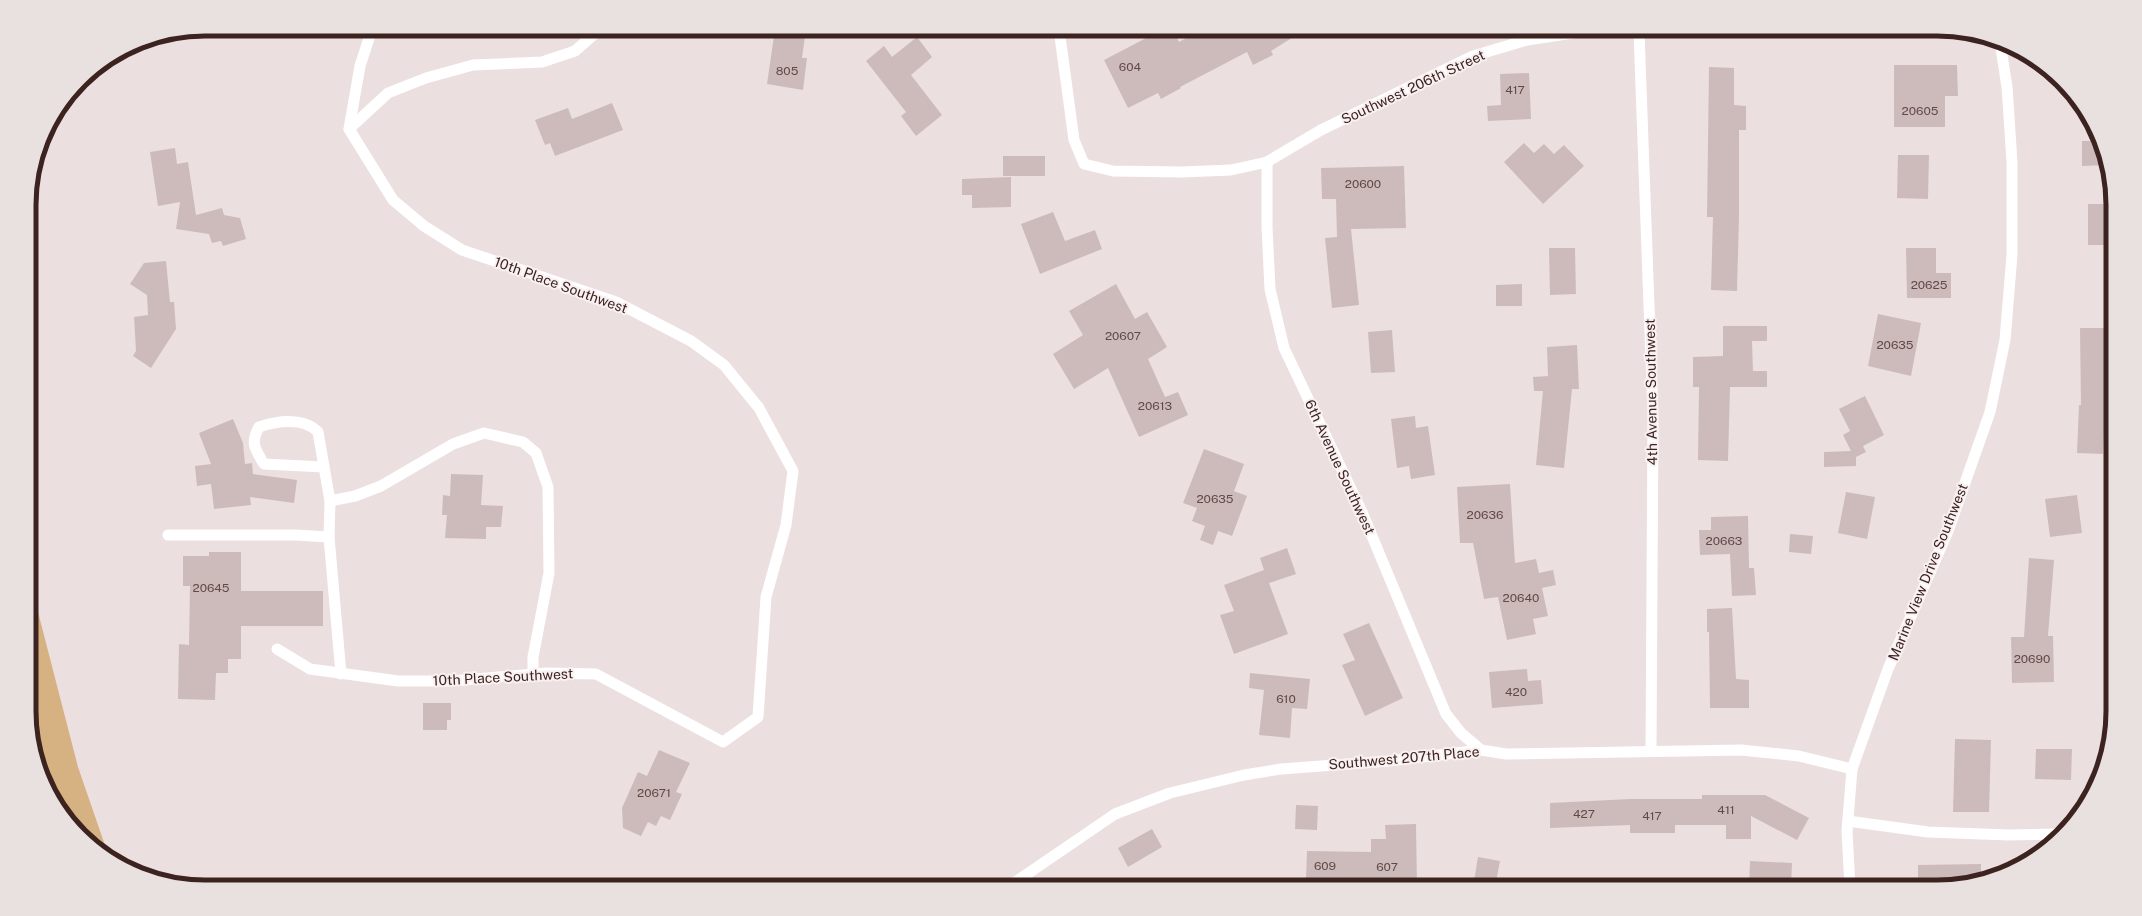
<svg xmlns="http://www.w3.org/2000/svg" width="2142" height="916" font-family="'Public Sans',sans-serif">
	<rect width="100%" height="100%" fill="#ecdfe0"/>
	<polygon fill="#d6b182" points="30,581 78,767 109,857 98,851 65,818 42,779 31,734"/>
	<g fill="#cdbbbc">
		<polygon points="775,29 806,29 802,58 807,58 803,90 767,84"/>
		<polygon points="1148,29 1173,29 1179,42 1203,29 1306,29 1271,51 1273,55 1253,65 1247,52 1180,87 1181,88 1161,99 1158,93 1128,108 1104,60 1152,35"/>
		<polygon points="917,37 932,57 911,75 942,115 916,136 901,116 906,112 866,61 884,46 892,57"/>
		<polygon points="1894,65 1957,65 1958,96 1945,96 1945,127 1894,127"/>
		<polygon points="1709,67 1734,68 1734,105 1746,106 1746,130 1739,130 1739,216 1737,291 1711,290 1713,217 1707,217"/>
		<polygon points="1529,73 1531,119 1488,121 1487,106 1501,105 1500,74"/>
		<polygon points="612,103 623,130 555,156 550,143 545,145 535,120 568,108 572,119"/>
		<polygon points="2082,141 2100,141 2107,165 2082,166"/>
		<polygon points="1524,143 1534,153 1544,144 1554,154 1564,145 1584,166 1543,204 1504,162"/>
		<polygon points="175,148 177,164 188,162 196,215 222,208 224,215 240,218 246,239 223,246 221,241 212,243 209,234 176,229 180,202 158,206 150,152"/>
		<polygon points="1898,155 1929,155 1928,199 1897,198"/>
		<rect x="1003" y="156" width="42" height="20"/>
		<polygon points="1404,166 1406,228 1351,229 1359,305 1332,308 1325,238 1337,237 1336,199 1322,199 1321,168"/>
		<polygon points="1011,177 1011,207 972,208 972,195 962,195 962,179"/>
		<rect x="2088" y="204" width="24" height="41"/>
		<polygon points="1053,212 1065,241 1095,230 1102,249 1040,274 1021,224"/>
		<polygon points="1549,248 1575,248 1576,294 1550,295"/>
		<polygon points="1906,248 1936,248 1936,273 1951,273 1951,298 1907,298"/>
		<polygon points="166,261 170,302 174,302 176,329 151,368 133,356 136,351 134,317 148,315 147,295 130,284 144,263"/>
		<polygon points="1116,284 1135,319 1147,312 1167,347 1148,359 1165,397 1178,392 1188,415 1139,437 1108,368 1074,389 1053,354 1083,335 1069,311"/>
		<polygon points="1522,284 1522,306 1496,306 1496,285"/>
		<polygon points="1878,314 1921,323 1911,376 1868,366"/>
		<polygon points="1723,326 1767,326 1767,341 1752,341 1753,371 1767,371 1767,387 1730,387 1728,461 1698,460 1699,387 1693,387 1693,357 1723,356"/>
		<polygon points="2080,328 2110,328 2112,430 2104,430 2103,454 2077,453 2079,405 2081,405"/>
		<polygon points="1392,330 1395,372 1371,373 1368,332"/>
		<polygon points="1577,345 1579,389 1572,389 1564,468 1536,465 1543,391 1534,391 1533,377 1548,376 1547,347"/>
		<polygon points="1865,396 1884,435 1863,446 1866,452 1856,457 1856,466 1824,467 1824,452 1851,451 1843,435 1850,431 1839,409"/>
		<polygon points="1415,416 1416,428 1428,426 1435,475 1411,479 1409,466 1397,468 1391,419"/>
		<polygon points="233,419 243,443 245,464 252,463 253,474 297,480 294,503 250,497 251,505 214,509 211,484 197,486 195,466 211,464 199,433"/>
		<polygon points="1204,449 1244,464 1234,491 1247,496 1232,536 1218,531 1213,545 1200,540 1205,526 1192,521 1197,508 1183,503"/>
		<polygon points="451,474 483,475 481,505 503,506 501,527 486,527 486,539 445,538 447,515 442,515 443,495 450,496"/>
		<polygon points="1510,484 1515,563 1536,559 1539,573 1553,570 1556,585 1542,588 1548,616 1533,619 1536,634 1507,640 1498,597 1484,599 1473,543 1460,543 1457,487"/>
		<polygon points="1846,492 1875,497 1867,539 1838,533"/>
		<polygon points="2077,495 2082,533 2050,537 2045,499"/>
		<polygon points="1748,516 1749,568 1754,568 1756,595 1732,596 1730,554 1700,555 1699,530 1711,530 1711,517"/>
		<polygon points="1790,534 1813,536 1811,554 1789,552"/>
		<polygon points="1287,548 1296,574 1269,583 1288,634 1234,654 1220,615 1234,611 1224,585 1264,570 1260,558"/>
		<polygon points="209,552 241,552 241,591 323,591 323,626 241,626 241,659 228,659 228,673 216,673 215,700 178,699 179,644 189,645 190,586 183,586 183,556 209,556"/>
		<polygon points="2029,558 2054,560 2048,636 2053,636 2054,682 2012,683 2011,637 2024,637"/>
		<polygon points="1732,608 1736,679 1749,680 1749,708 1710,708 1709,632 1707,632 1707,609"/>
		<polygon points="1369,623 1403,698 1365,716 1342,665 1355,660 1343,634"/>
		<polygon points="1527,669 1528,681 1541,680 1543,704 1492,708 1489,672"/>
		<polygon points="1250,673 1310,679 1307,709 1292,708 1290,738 1259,735 1264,690 1249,688"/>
		<polygon points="423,703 451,703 451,720 447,720 447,730 423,730"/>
		<polygon points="1955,739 1991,740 1989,812 1953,812"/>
		<polygon points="2036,749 2072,749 2071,780 2035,779"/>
		<polygon points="659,750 690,763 676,792 682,794 670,820 661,816 656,826 648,822 641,836 623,828 622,808 638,772 647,776"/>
		<polygon points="1702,795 1765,795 1809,818 1797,840 1751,816 1751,839 1726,839 1726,825 1675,825 1675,833 1630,833 1630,825 1550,828 1550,803 1630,799 1702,799"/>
		<polygon points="1296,805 1318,806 1317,830 1295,829"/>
		<polygon points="1416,824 1417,887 1402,887 1402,881 1306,880 1307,851 1371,852 1371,839 1386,839 1385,825"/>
		<polygon points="1152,829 1162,847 1128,867 1118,848"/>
		<polygon points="1478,857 1500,861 1495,887 1473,887"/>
		<polygon points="1750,861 1792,863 1791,887 1749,887"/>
		<polygon points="1981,864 1981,880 1948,887 1918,887 1918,865"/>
	</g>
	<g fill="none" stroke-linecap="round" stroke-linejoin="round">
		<polyline stroke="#fff" stroke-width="11" points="1848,821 1928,832 2009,835 2060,834"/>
		<g stroke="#fff" stroke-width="11">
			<polyline points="1059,29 1074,140 1084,164 1113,171 1181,172 1231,170 1267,162 1321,130 1473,56 1527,40 1580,32 1943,30"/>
			<polyline points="1639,32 1653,415 1651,751"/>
			<polyline points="349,129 388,93 426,78 473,65 542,62 575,51 600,29"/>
			<polyline points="1267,162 1267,227 1270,289 1284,348 1362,512 1446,714 1461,733 1481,750"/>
			<path d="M323,467L264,464C255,449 250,443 259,427C277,421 304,417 318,432L330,501L329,537L341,674"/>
			<polyline points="330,501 355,496 381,486 453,444 484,433 523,442 536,453 548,487 549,573 533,657 533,674"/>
			<polyline points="168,535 295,535 329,537"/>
			<polyline points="277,649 310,669 398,681 452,681 546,673 596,674 723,742 758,717 766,597 786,525 793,471 759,408 724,365 691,341 616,302 462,250 424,226 393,200 349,129 360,66 372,29"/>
			<polyline points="1008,887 1115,814 1170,793 1244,775 1281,769 1388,761 1481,750 1506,754 1741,750 1799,756 1852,769"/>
		</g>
		<polyline stroke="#fff" stroke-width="11" points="1850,887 1847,831 1852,769 1888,669 1948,531 1990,412 2005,340 2012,255 2012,162 2007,87 2000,42"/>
	</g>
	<g text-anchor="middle" stroke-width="4" stroke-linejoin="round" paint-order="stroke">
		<g font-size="12" fill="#614946">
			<text x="1130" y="71">604</text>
			<text x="787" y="75">805</text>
			<text x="1515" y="94">417</text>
			<text x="1920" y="115">20605</text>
			<text x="1363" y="188">20600</text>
			<text x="1929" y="289">20625</text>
			<text x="1123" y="340">20607</text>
			<text x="1895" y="349">20635</text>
			<text x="1155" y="410">20613</text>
			<text x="1215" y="503">20635</text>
			<text x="1485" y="519">20636</text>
			<text x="1724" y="545">20663</text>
			<text x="211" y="592">20645</text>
			<text x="1521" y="602">20640</text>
			<text x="2032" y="663">20690</text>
			<text x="1516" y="696">420</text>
			<text x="1286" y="703">610</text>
			<text x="654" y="797">20671</text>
			<text x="1726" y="814">411</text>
			<text x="1584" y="818">427</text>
			<text x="1652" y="820">417</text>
			<text x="1325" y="870">609</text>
			<text x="1387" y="871">607</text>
		</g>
		<g font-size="14" fill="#3d231f" stroke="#f8f0f1">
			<text transform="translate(1413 87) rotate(-25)" y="5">Southwest 206th Street</text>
			<text transform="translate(561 285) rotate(20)" y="5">10th Place Southwest</text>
			<text transform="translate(1651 392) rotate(-91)" y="5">4th Avenue Southwest</text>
			<text transform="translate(1340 467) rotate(65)" y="5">6th Avenue Southwest</text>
			<text transform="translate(1928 572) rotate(-68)" y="5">Marine View Drive Southwest</text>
			<text transform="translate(503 677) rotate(-3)" y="5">10th Place Southwest</text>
			<text transform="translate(1404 758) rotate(-5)" y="5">Southwest 207th Place</text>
		</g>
	</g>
	<path d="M0 0H2142V916H0ZM205 36H1937A169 169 0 0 1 2106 205V711A169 169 0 0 1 1937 880H205A169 169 0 0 1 36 711V205A169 169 0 0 1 205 36Z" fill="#e9e0e0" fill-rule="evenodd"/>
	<path fill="none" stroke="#3d231f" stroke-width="5" d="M205 36H1937A169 169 0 0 1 2106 205V711A169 169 0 0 1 1937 880H205A169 169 0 0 1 36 711V205A169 169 0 0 1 205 36Z"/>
</svg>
